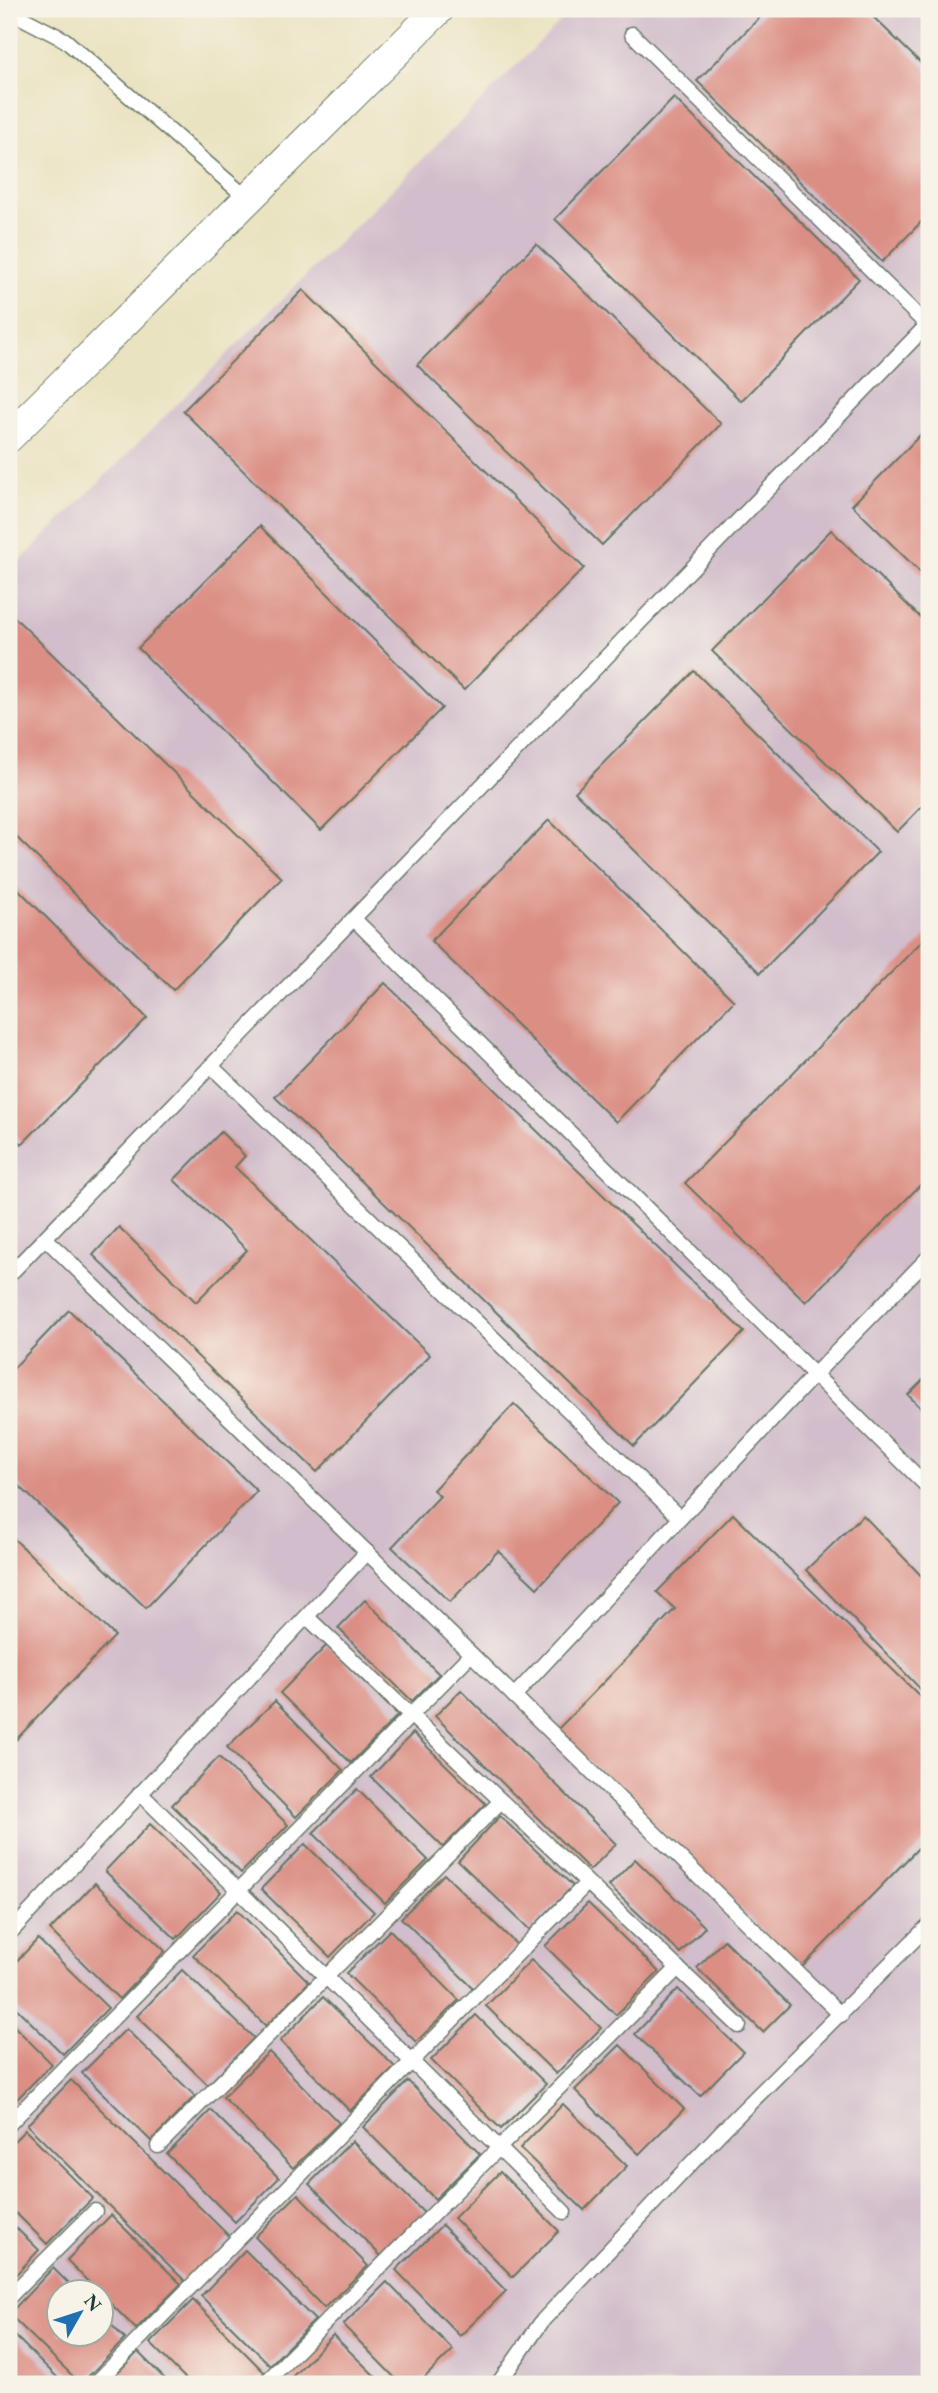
<svg xmlns="http://www.w3.org/2000/svg" width="938" height="2393" font-family="'EB Garamond',serif">
	<rect width="100%" height="100%" fill="#f7f3e8"/>
	<filter id="ink" filterUnits="userSpaceOnUse"><feTurbulence type="fractalNoise" baseFrequency=".0143" numOctaves="2"/><feDisplacementMap in="SourceGraphic" scale="14" xChannelSelector="R" yChannelSelector="G"/><feConvolveMatrix kernelMatrix="1 2 1 2 8 2 1 2 1" color-interpolation-filters="sRGB"/></filter>
	<filter id="wash" filterUnits="userSpaceOnUse"><feTurbulence type="fractalNoise" baseFrequency=".00686" numOctaves="4" result="noise"/><feDisplacementMap in="SourceGraphic" scale="28" xChannelSelector="R" yChannelSelector="G"/><feGaussianBlur stdDeviation="1.57" result="paint"/><feColorMatrix in="noise" values="0 0 0 0 0 0 0 0 0 0 0 0 0 0 0 0 0 1.4 0 .05"/><feComposite in="paint" operator="in"/></filter>
	<g filter="url(#wash)">
		<rect width="100%" height="100%" fill="#eae3c1"/>
		<path fill="#d1bdcb" fill-rule="evenodd" d="M573,9H929V2384H9V572ZM60,2292H102V2334H60Z"/>
		<g id="blocks">
			<g fill="#db8e84">
				<polygon points="768,9 865,9 929,71 929,214 882,262 697,81"/>
				<polygon points="674,98 859,279 741,401 555,219"/>
				<polygon points="536,244 721,424 602,545 417,365"/>
				<polygon points="303,290 584,568 464,690 183,411"/>
				<polygon points="929,426 929,581 852,505"/>
				<polygon points="260,526 442,708 321,830 138,648"/>
				<polygon points="831,530 929,626 929,799 897,832 712,651"/>
				<polygon points="9,612 282,878 173,990 9,830"/>
				<polygon points="694,671 878,852 760,973 575,792"/>
				<polygon points="549,820 734,1001 616,1122 431,941"/>
				<polygon points="9,880 147,1018 22,1144 9,1131"/>
				<polygon points="929,934 929,1176 806,1302 685,1183"/>
				<polygon points="385,983 744,1332 634,1446 275,1097"/>
				<polygon points="221,1132 245,1156 235,1167 430,1355 317,1472 93,1255 119,1227 196,1302 247,1250 174,1180"/>
				<polygon points="69,1310 257,1491 146,1608 9,1476 9,1373"/>
				<polygon points="929,1374 929,1416 908,1395"/>
				<polygon points="514,1404 618,1503 537,1588 498,1551 450,1602 392,1547 440,1496 433,1490"/>
				<polygon points="733,1514 929,1705 929,1837 801,1968 557,1730 675,1609 657,1592"/>
				<polygon points="863,1515 929,1584 929,1698 806,1570"/>
				<polygon points="9,1534 115,1636 9,1747"/>
				<polygon points="365,1600 439,1674 412,1701 338,1628"/>
				<polygon points="327,1645 398,1715 351,1763 280,1693"/>
				<polygon points="461,1690 616,1844 590,1870 435,1716"/>
				<polygon points="275,1701 343,1770 296,1817 227,1747"/>
				<polygon points="413,1733 486,1804 443,1847 371,1777"/>
				<polygon points="219,1757 288,1825 241,1873 172,1805"/>
				<polygon points="357,1789 428,1860 385,1903 313,1833"/>
				<polygon points="500,1816 573,1886 530,1930 458,1861"/>
				<polygon points="150,1824 221,1892 176,1939 105,1871"/>
				<polygon points="305,1844 374,1912 330,1957 261,1889"/>
				<polygon points="635,1859 705,1927 680,1953 609,1886"/>
				<polygon points="444,1874 517,1945 474,1989 401,1918"/>
				<polygon points="95,1883 165,1951 119,1999 50,1930"/>
				<polygon points="588,1903 659,1972 616,2015 545,1946"/>
				<polygon points="237,1910 309,1982 266,2026 193,1955"/>
				<polygon points="390,1930 459,2000 416,2042 346,1973"/>
				<polygon points="38,1939 108,2008 63,2054 9,2001 9,1969"/>
				<polygon points="724,1940 790,2005 763,2032 697,1968"/>
				<polygon points="531,1960 601,2028 556,2074 486,2006"/>
				<polygon points="182,1970 254,2038 208,2085 137,2016"/>
				<polygon points="678,1989 743,2052 700,2096 635,2034"/>
				<polygon points="323,1997 395,2067 350,2111 280,2041"/>
				<polygon points="476,2015 546,2084 501,2129 431,2060"/>
				<polygon points="9,2021 52,2064 9,2107"/>
				<polygon points="126,2029 195,2096 151,2141 82,2073"/>
				<polygon points="620,2045 684,2109 639,2154 575,2090"/>
				<polygon points="269,2052 339,2123 293,2168 223,2097"/>
				<polygon points="71,2080 230,2237 186,2282 27,2125"/>
				<polygon points="408,2081 480,2154 435,2199 363,2127"/>
				<polygon points="563,2104 627,2166 584,2210 520,2148"/>
				<polygon points="211,2110 279,2178 235,2222 167,2154"/>
				<polygon points="25,2130 93,2198 47,2244 9,2206 9,2146"/>
				<polygon points="352,2141 424,2213 381,2256 309,2184"/>
				<polygon points="500,2172 559,2231 513,2277 454,2218"/>
				<polygon points="298,2194 368,2266 324,2308 255,2237"/>
				<polygon points="111,2215 181,2284 136,2329 102,2295 102,2292 98,2292 67,2260"/>
				<polygon points="9,2221 39,2250 9,2282"/>
				<polygon points="442,2225 506,2291 460,2336 396,2270"/>
				<polygon points="245,2250 315,2320 270,2365 201,2296"/>
				<polygon points="53,2268 77,2292 60,2292 60,2334 102,2334 102,2315 125,2339 81,2384 9,2314"/>
				<polygon points="387,2282 453,2350 418,2384 401,2384 343,2325"/>
				<polygon points="193,2300 265,2373 253,2384 191,2384 150,2343"/>
				<polygon points="9,2330 64,2384 9,2384"/>
				<polygon points="333,2335 383,2384 286,2383"/>
				<polygon points="138,2352 170,2384 106,2384"/>
			</g>
		</g>
	</g>
	<g filter="url(#ink)">
		<use href="#blocks" fill-opacity="0" stroke="#667765" stroke-width="2"/>
		<g fill="none" stroke-linecap="round" stroke-linejoin="round">
			<defs>
				<g id="lane">
					<polyline points="9,11 65,40 248,199"/>
					<polyline points="632,34 927,325"/>
					<polyline points="354,919 929,1488"/>
					<polyline points="211,1066 680,1518"/>
					<polyline points="45,1238 841,2015"/>
					<polyline points="9,1275 929,323"/>
					<polyline points="307,1617 739,2026"/>
					<polyline points="514,1696 815,1374 929,1257"/>
					<polyline points="140,1793 564,2212"/>
					<polyline points="9,1934 367,1552"/>
					<polyline points="9,2124 471,1654"/>
					<polyline points="158,2146 501,1801"/>
					<polyline points="9,2297 95,2211"/>
					<polyline points="95,2384 587,1883"/>
					<polyline points="264,2384 678,1968"/>
					<polyline points="498,2384 543,2320 720,2133 929,1925"/>
				</g>
				<polyline id="street" points="9,437 439,9"/>
			</defs>
			<use href="#lane" stroke="#667765" stroke-width="17"/>
			<use href="#street" stroke="#667765" stroke-width="32"/>
			<use href="#lane" stroke="#fff" stroke-width="14"/>
			<use href="#street" stroke="#fff" stroke-width="30"/>
		</g>
	</g>
	<rect width="938" height="2393" fill="none" stroke="#f7f3e8" stroke-width="35"/>
	<g transform="translate(80 2313) rotate(51)"><circle r="33" fill="#f7f3e8" stroke="#a1aaa0" stroke-width="2"/>
	<path d="M0-5L12 26L0 18L-12 26Z" fill="#1f6fb2"/>
	<text y="-10" font-size="19" font-weight="bold" text-anchor="middle" fill="#1f3d34">N</text>
	</g>
</svg>
